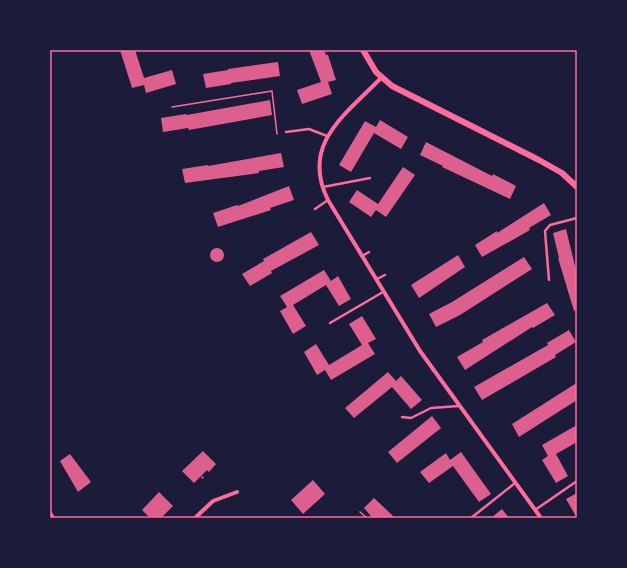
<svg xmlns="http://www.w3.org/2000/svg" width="627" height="568" font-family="'Roboto Serif',serif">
	<rect width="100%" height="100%" fill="#1b1b3a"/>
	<g fill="#dd5f8e">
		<polygon points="120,50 135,50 144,78 172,70 176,84 146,93 144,85 132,88"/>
		<polygon points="309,50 324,50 326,55 328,55 336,80 328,82 332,94 302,104 297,90 321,82"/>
		<polygon points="278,62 280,76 231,83 231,84 206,88 203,74 228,70 228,69"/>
		<polygon points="270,100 272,115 189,130 188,128 163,132 161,118 186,114 187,115"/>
		<polygon points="380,120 408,137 401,149 374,133 351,172 339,165 365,121 376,127"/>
		<polygon points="426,142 492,176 493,174 516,186 510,199 442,167 443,166 420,155"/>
		<polygon points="281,153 284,167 259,171 259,173 185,183 182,169 208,165 208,166"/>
		<polygon points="403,167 415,175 386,217 376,210 371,217 349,202 357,190 378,204"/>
		<polygon points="289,186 294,200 270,208 271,210 218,227 213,213 237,205 238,206"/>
		<polygon points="544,203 551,215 529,228 530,230 482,257 475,245 497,231 497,233"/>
		<polygon points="566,229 577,274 577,310 574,311 558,258 559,258 553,233"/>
		<polygon points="311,232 319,245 271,271 272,273 250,286 242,274 264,261 263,259"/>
		<circle cx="217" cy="255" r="7"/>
		<polygon points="458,255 465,267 419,298 411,285"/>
		<polygon points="524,257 532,269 460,315 436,327 429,314 452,302"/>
		<polygon points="324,270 331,281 338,276 351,299 339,306 326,285 293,305 306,326 293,334 280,311 287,307 280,296"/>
		<polygon points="547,303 555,315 533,328 532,327 465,370 457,357 483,342 482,340"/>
		<polygon points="362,316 376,339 368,343 375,354 331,380 325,370 317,375 304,352 316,344 329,365 362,345 349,324"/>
		<polygon points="569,330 576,342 555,355 556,357 482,400 474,387 548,345 547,343"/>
		<polygon points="388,372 396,381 401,376 422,400 411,409 392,387 354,418 345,408"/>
		<polygon points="575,384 577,385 577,400 519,437 512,424"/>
		<polygon points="432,416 441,428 397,463 388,452"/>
		<polygon points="577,425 577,442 556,454 568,476 556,483 542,460 548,456 542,445"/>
		<polygon points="203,451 216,464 209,472 207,470 194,483 182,471"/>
		<polygon points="461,452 491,494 479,502 453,466 429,483 420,472 446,453 450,460"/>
		<polygon points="70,454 91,482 78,492 60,461"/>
		<polygon points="313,480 325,494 303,514 291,500"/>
		<polygon points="159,492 173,506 161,518 150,518 142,510"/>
		<polygon points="577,493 577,518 566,499"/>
		<polygon points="374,498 393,516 392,518 373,518 370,515 364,508"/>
		<polygon points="502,509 509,518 491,518"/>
	</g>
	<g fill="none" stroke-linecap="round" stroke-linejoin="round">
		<g stroke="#ff6b9d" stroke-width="1.5">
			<polyline points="172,107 272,91 277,134"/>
			<polyline points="202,477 203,478"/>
			<polyline points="360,512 367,518"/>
		</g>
		<g stroke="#ff6b9d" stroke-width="2.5">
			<polyline points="286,132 309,129 327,136"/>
			<polyline points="323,187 370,178"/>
			<polyline points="315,209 328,200"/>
			<polyline points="362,256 369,252"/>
			<polyline points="377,279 385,275"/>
			<polyline points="549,280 545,231 550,225 577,218"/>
			<polyline points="330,323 383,292"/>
			<polyline points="402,417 411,418 431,408 459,406"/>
			<polyline points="535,510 577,481"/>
			<polyline points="471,518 515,483"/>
		</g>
		<g stroke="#ff6b9d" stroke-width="4">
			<path d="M381,78C346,114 300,144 328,200L420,351L541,518"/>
			<polyline points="50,513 53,518"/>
			<polyline points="195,518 213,501 237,492"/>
		</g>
		<polyline stroke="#ff6b9d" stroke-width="6" points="363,50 376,72 392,86 539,160 562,173 577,187"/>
	</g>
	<rect width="627" height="568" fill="none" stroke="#1b1b3a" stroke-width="102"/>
	<rect x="51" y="51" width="525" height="466" fill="none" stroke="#ff6b9d" stroke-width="1.5"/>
</svg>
